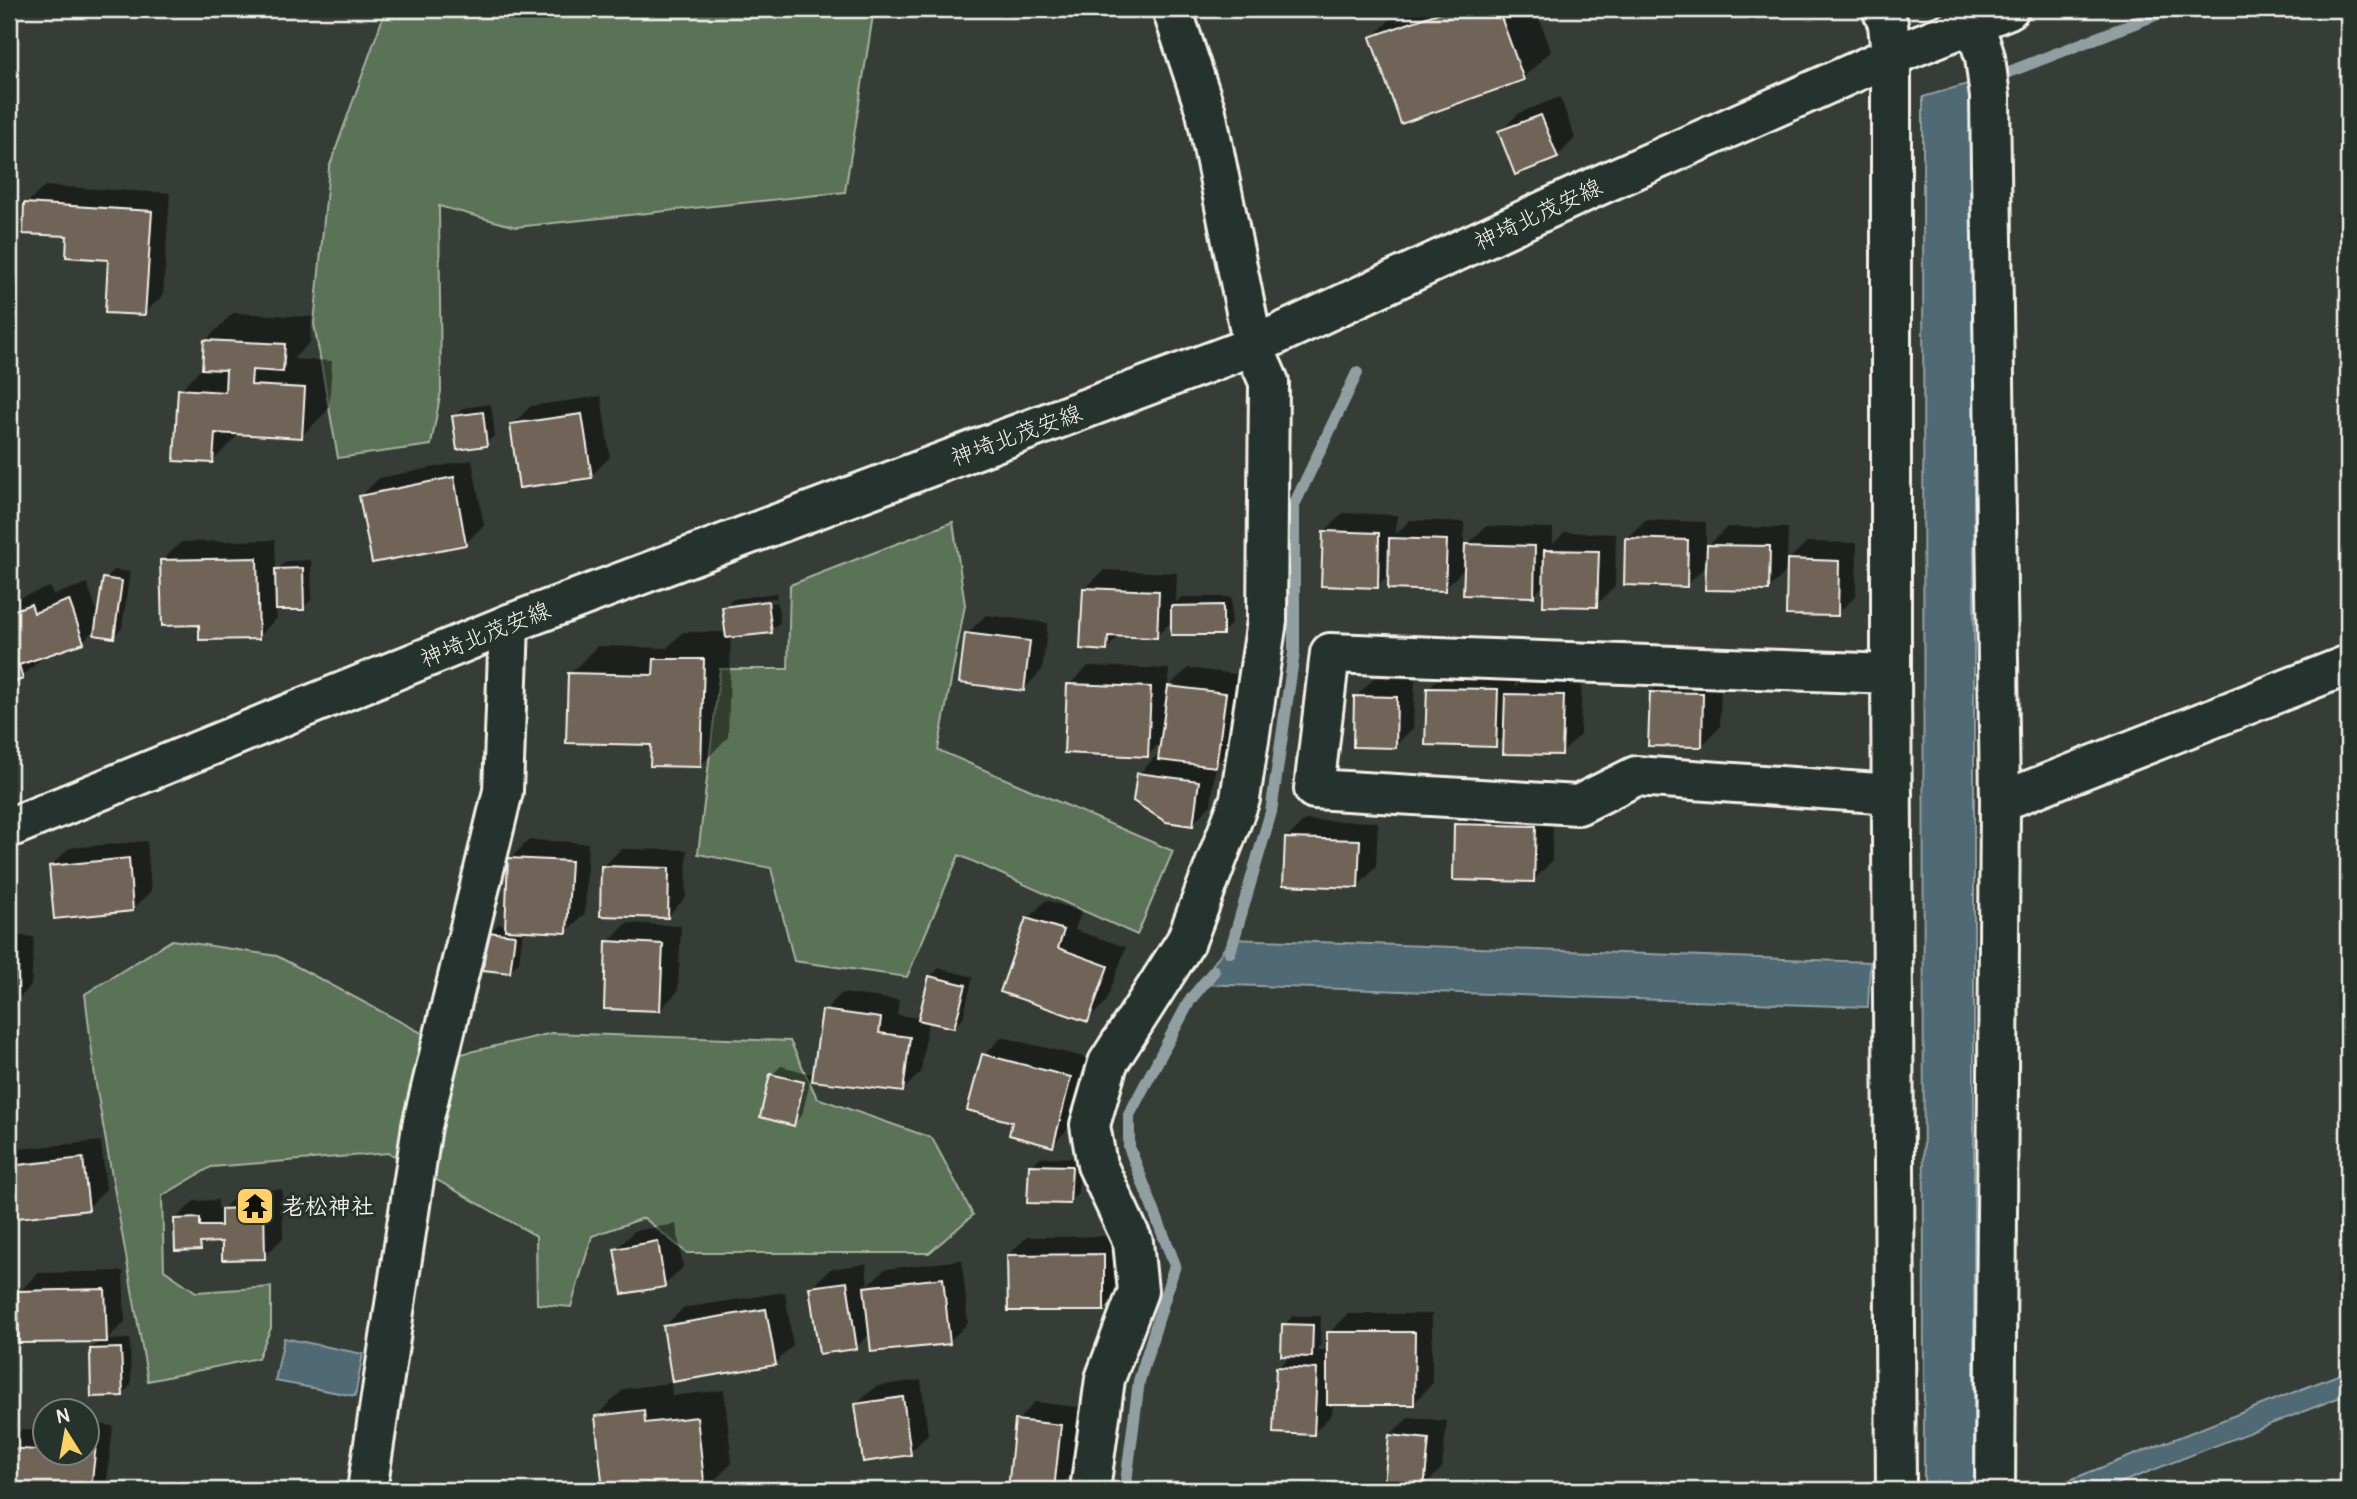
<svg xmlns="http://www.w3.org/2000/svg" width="2357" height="1499" font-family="Pangolin,'Klee One',sans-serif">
	<rect width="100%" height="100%" fill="#353d36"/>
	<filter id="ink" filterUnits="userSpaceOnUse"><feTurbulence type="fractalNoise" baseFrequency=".0143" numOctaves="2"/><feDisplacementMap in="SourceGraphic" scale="14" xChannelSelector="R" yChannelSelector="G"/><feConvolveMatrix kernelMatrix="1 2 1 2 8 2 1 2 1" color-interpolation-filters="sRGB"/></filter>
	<g filter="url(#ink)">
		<g fill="#5a7257" stroke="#a7b2a0" stroke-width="2">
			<polygon points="386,9 874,9 845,192 516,227 439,206 441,391 431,445 338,458 314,324 329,168"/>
			<polygon points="953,522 965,605 938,750 1173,851 1137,935 959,855 907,977 794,961 771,868 698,854 720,669 788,669 790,585"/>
			<polygon points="172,940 277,956 461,1054 552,1033 790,1041 817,1098 932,1138 973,1215 929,1253 687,1253 644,1218 592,1236 571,1307 537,1304 536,1236 389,1153 211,1167 162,1196 164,1270 196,1292 271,1287 271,1328 258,1358 148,1381 96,1085 85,994"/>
		</g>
		<g fill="#4f6974" stroke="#919fa2" stroke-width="2">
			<polygon points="1974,82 1974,1490 1924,1490 1923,97"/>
			<polygon points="1231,939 1870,962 1868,1007 1199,984"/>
			<polygon points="284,1338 363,1354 355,1396 275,1381"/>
			<polygon points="2348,1371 2348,1394 2102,1490 2044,1490"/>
		</g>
		<g fill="#0007" fill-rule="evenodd">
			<polygon points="1404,9 1536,9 1551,51 1523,78 1372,38 1399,10"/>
			<polygon points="1560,97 1575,138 1557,157 1500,132 1519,113"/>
			<polygon points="45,186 170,193 163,295 145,313 110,258 69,235 26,204"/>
			<polygon points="233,313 312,317 310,342 293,359 332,361 329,409 302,436 240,433 213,461 180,390 204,366 205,341"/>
			<polygon points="601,396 610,457 591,476 512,425 531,406"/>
			<polygon points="491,404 495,435 486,444 454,417 463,408"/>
			<polygon points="472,460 484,525 466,543 361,496 379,478"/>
			<polygon points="1343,513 1397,515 1396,534 1410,520 1464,522 1464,548 1486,526 1553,528 1553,544 1565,532 1616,534 1615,587 1596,605 1545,584 1533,596 1466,567 1444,589 1390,573 1377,586 1325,531"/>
			<polygon points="1645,520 1706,522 1706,548 1727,527 1788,528 1787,561 1807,542 1857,543 1856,596 1837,614 1788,570 1768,589 1708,564 1687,585 1626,539"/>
			<polygon points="275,540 276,571 286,561 311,560 312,599 303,608 276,609 277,618 258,637 200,624 162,561 181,542"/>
			<polygon points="114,570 130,572 122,628 113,637 97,627 83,641 40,656 41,659 22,677 9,682 9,601 50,587 53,595 87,583 99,616 105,579"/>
			<polygon points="1104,570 1177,573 1176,603 1181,597 1232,597 1231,624 1222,633 1173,620 1157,636 1120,635 1107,649 1085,589"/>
			<path d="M776,593L780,622L771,631L731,636L728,737L701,765L653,743L570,674L597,646L667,648L683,632H727L724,608L733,599ZM776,598L777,602L732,608V604Z"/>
			<polygon points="986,615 1048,623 1042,670 1024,689 967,634"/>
			<polygon points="1088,666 1169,669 1168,687 1188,668 1243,675 1234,746 1216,764 1211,805 1192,824 1139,774 1157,755 1161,755 1163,740 1147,756 1069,685"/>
			<polygon points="1447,670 1516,671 1515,687 1526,676 1582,678 1580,735 1561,754 1506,735 1495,745 1428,688"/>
			<polygon points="1670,674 1721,675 1720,727 1701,746 1651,692"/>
			<polygon points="1374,678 1415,679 1413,728 1395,746 1356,697"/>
			<polygon points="1475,807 1553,808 1552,861 1534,880 1456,825"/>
			<polygon points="1305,820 1378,822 1376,867 1358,886 1286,839"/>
			<polygon points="529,840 588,843 585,913 567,931 523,929 519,962 510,971 489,933 498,924 507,925 510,859"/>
			<polygon points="147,841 151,891 132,910 50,867 69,848"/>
			<polygon points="621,849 687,850 686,897 668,916 603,867"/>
			<polygon points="1046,900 1081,912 1075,930 1126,947 1106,1002 1088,1020 1002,991 1028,919"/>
			<polygon points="627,923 681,926 678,991 660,1010 608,942"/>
			<polygon points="9,935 34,937 31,986 12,1005 9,1005"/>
			<polygon points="939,968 973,977 963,1018 954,1027 928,1020 921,1072 902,1091 824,1011 842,993 899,1000 897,1015 921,1018 930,977"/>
			<polygon points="1002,1037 1088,1058 1071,1126 1052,1145 1015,1121 984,1055"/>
			<polygon points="781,1066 812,1074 802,1115 793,1124 772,1075"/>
			<polygon points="101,1141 106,1189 88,1208 9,1217 9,1158 17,1149"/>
			<polygon points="1040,1157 1080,1158 1078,1193 1069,1202 1031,1166"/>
			<polygon points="282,1189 283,1238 264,1257 223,1241 207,1241 200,1248 175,1220 194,1201 218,1200 218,1208 224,1208 241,1191"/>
			<polygon points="676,1224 683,1267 664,1286 616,1250 634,1231"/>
			<polygon points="1122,1236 1122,1290 1104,1309 1008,1255 1027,1237"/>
			<polygon points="962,1260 968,1323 949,1342 871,1333 856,1347 811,1288 830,1269 866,1264 868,1285 885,1269"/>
			<polygon points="16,1269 16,1295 38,1273 123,1271 125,1322 106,1340 130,1339 131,1385 122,1394 91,1349 101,1340 20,1325 9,1337 9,1270"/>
			<polygon points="785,1292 793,1345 775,1364 665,1326 683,1308"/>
			<polygon points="1348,1314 1432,1314 1432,1384 1414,1403 1333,1404 1332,1414 1314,1433 1278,1368 1291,1355 1284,1325 1293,1316 1321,1316 1320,1346 1316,1350 1329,1350 1329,1333"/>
			<polygon points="921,1380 928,1434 910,1453 857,1404 876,1386"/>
			<polygon points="671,1383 672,1396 724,1390 732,1463 705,1490 628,1490 628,1488 605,1490 596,1416 624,1389"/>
			<polygon points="1035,1402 1078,1407 1072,1474 1055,1490 1010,1488 1017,1421"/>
			<polygon points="1409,1417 1447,1421 1442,1468 1423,1487 1390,1435"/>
			<polygon points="88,1423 113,1426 106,1490 9,1490 9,1443 22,1429 46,1432 46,1454 88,1454"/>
			<polygon points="599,1485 599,1490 533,1490"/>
		</g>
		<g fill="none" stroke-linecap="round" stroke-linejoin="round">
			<g stroke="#919fa2" stroke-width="12">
				<polyline points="1991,79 2171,9"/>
				<polyline points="1230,952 1271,812 1294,653 1294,505 1357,373"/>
				<polyline points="1125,1490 1139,1381 1175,1265 1129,1147 1129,1115 1190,1000 1214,971"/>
			</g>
		</g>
		<g fill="#6f6458" stroke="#f4f1e8" stroke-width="2">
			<polygon points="1449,9 1498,9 1524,80 1401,124 1370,37"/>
			<polygon points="1541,115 1558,158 1515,175 1498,131"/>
			<polygon points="24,203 152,211 145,315 105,313 108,260 66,257 67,236 23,234"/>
			<polygon points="204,340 285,344 283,372 252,370 251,385 305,388 302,438 215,433 213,463 174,461 178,389 225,392 226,370 202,369"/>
			<polygon points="483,412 487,446 457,450 452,416"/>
			<polygon points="582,414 592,478 519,488 510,424"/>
			<polygon points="454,477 466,545 372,563 359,496"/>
			<polygon points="1323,531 1379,533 1378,588 1321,586"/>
			<polygon points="1389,538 1447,540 1445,591 1388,589"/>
			<polygon points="1625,538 1688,540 1687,587 1624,585"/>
			<polygon points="1465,544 1535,546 1534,597 1463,595"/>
			<polygon points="1707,545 1770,546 1769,591 1705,590"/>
			<polygon points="1544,550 1599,551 1597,607 1543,606"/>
			<polygon points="257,558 259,639 199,640 199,625 162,626 160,560"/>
			<polygon points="1787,559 1839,561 1838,616 1786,615"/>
			<polygon points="303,568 304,610 276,610 275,569"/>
			<polygon points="103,578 122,581 114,638 94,635"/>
			<polygon points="1083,588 1159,591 1157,638 1108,636 1107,651 1080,649"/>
			<polygon points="69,600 84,643 19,665 23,679 9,684 9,612 31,604 34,613"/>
			<polygon points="768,601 772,633 726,638 722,607"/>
			<polygon points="1223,605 1223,635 1171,635 1171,606"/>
			<polygon points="965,633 1030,641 1024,691 959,683"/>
			<polygon points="654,659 704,659 701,767 650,766 651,745 566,743 568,673 653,675"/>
			<polygon points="1067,684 1151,687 1148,757 1064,753"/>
			<polygon points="1168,686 1226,693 1216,767 1158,760"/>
			<polygon points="1427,688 1498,689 1496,747 1425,745"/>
			<polygon points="1650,692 1703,693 1702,747 1648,746"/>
			<polygon points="1505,694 1564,695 1562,755 1503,754"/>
			<polygon points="1354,696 1397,697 1396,748 1353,747"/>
			<polygon points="1137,773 1199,781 1193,826 1166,822 1133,801"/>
			<polygon points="1454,824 1536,826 1534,882 1453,880"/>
			<polygon points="1285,838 1360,840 1358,888 1283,885"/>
			<polygon points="129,858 133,911 54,919 49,866"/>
			<polygon points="508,858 571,861 567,933 505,930"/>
			<polygon points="601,866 669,868 668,918 600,916"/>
			<polygon points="1026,918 1064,930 1058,948 1108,966 1088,1022 1000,992"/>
			<polygon points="487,932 515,935 510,973 483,970"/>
			<polygon points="606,941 663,944 660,1011 604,1009"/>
			<polygon points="9,954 16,955 13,1007 9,1007"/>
			<polygon points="929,976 966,985 954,1028 918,1020"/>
			<polygon points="822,1010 881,1018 879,1033 910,1037 903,1092 812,1081"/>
			<polygon points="982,1054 1071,1077 1053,1147 1009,1135 1012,1122 967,1110"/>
			<polygon points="770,1074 804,1082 794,1126 760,1117"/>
			<polygon points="83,1158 89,1210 9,1219 9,1166"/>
			<polygon points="1029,1165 1072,1166 1070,1204 1027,1203"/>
			<polygon points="264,1207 265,1259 222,1260 222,1242 200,1243 201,1250 175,1251 174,1219 200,1218 200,1226 221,1226 221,1209"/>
			<polygon points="658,1241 665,1287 622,1294 614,1249"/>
			<polygon points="1104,1254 1104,1311 1008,1311 1007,1255"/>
			<polygon points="943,1278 950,1344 871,1352 864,1287"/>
			<polygon points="847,1282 857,1349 819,1354 809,1287"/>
			<polygon points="105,1289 107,1342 19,1343 18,1291"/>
			<polygon points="766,1309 776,1365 672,1382 663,1326"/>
			<polygon points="1282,1324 1313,1325 1312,1357 1281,1356"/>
			<polygon points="1327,1332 1415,1332 1414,1405 1327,1405"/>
			<polygon points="121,1348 123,1396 91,1397 90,1349"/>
			<polygon points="1276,1367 1317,1369 1314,1435 1273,1433"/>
			<polygon points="903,1397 911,1455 863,1462 855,1404"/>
			<polygon points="644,1410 645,1423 697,1417 705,1490 603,1490 595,1416"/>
			<polygon points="1015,1420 1061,1425 1054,1490 1008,1490"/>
			<polygon points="1389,1435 1429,1439 1424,1489 1384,1484"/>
			<polygon points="37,1438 46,1439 46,1454 88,1454 88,1443 96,1444 91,1490 9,1490 9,1448 36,1450"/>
		</g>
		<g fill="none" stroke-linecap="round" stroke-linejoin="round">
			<defs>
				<g id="minor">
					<polyline points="1882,9 1888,24 1891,56 1891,674 1896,1490"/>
					<polyline points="1974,23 1985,57 1990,97 2000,802 1995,1490"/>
					<polyline points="1891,674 1330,653 1314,789 1578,805 1636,776 1892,794"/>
					<polyline points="2000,802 2348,665"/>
					<polyline points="367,1490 422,1126 503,791 509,624"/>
					<polyline points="1090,1490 1105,1379 1138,1291 1133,1242 1097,1165 1090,1125 1108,1063 1186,941 1240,799 1267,621 1269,382 1253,346 1206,112 1172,9"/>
				</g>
				<polyline id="major" points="9,828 509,624 1253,346 1593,188 1891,56 2009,9"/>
			</defs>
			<use href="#minor" stroke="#f4f1e8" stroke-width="44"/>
			<use href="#major" stroke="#f4f1e8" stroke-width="44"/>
			<use href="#minor" stroke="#26332d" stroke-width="38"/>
			<use href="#major" stroke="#26332d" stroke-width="38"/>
		</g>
	</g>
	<defs>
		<symbol id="temple-square" viewBox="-11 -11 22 22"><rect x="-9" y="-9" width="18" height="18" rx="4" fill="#ffd166" stroke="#26332d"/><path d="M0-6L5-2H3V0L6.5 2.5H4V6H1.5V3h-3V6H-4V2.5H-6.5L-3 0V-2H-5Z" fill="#111"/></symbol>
	</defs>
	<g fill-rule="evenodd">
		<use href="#temple-square" x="233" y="1184" width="44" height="44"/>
	</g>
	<g text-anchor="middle" stroke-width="6" stroke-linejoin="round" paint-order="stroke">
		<g font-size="23" fill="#f4f1e8" stroke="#26332d">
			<text transform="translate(1538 214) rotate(-25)" y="8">神埼北茂安線</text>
			<text transform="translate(1016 435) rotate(-20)" y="8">神埼北茂安線</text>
			<text transform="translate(485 634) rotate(-22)" y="8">神埼北茂安線</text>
		</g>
		<g font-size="23" font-weight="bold" fill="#f4f1e8" stroke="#26332d" text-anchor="start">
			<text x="282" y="1214">老松神社</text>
		</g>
	</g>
	<rect width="2357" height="1499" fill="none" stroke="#26332d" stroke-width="35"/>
	<rect x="18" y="18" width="2322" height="1464" fill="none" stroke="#f4f1e8" stroke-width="2.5" filter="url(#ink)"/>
	<g transform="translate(66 1432) rotate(349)"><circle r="33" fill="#26332d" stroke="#787f78" stroke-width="2"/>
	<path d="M0-5L12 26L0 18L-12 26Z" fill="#ffd166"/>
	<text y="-10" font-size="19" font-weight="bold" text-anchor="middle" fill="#f4f1e8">N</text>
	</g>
</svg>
